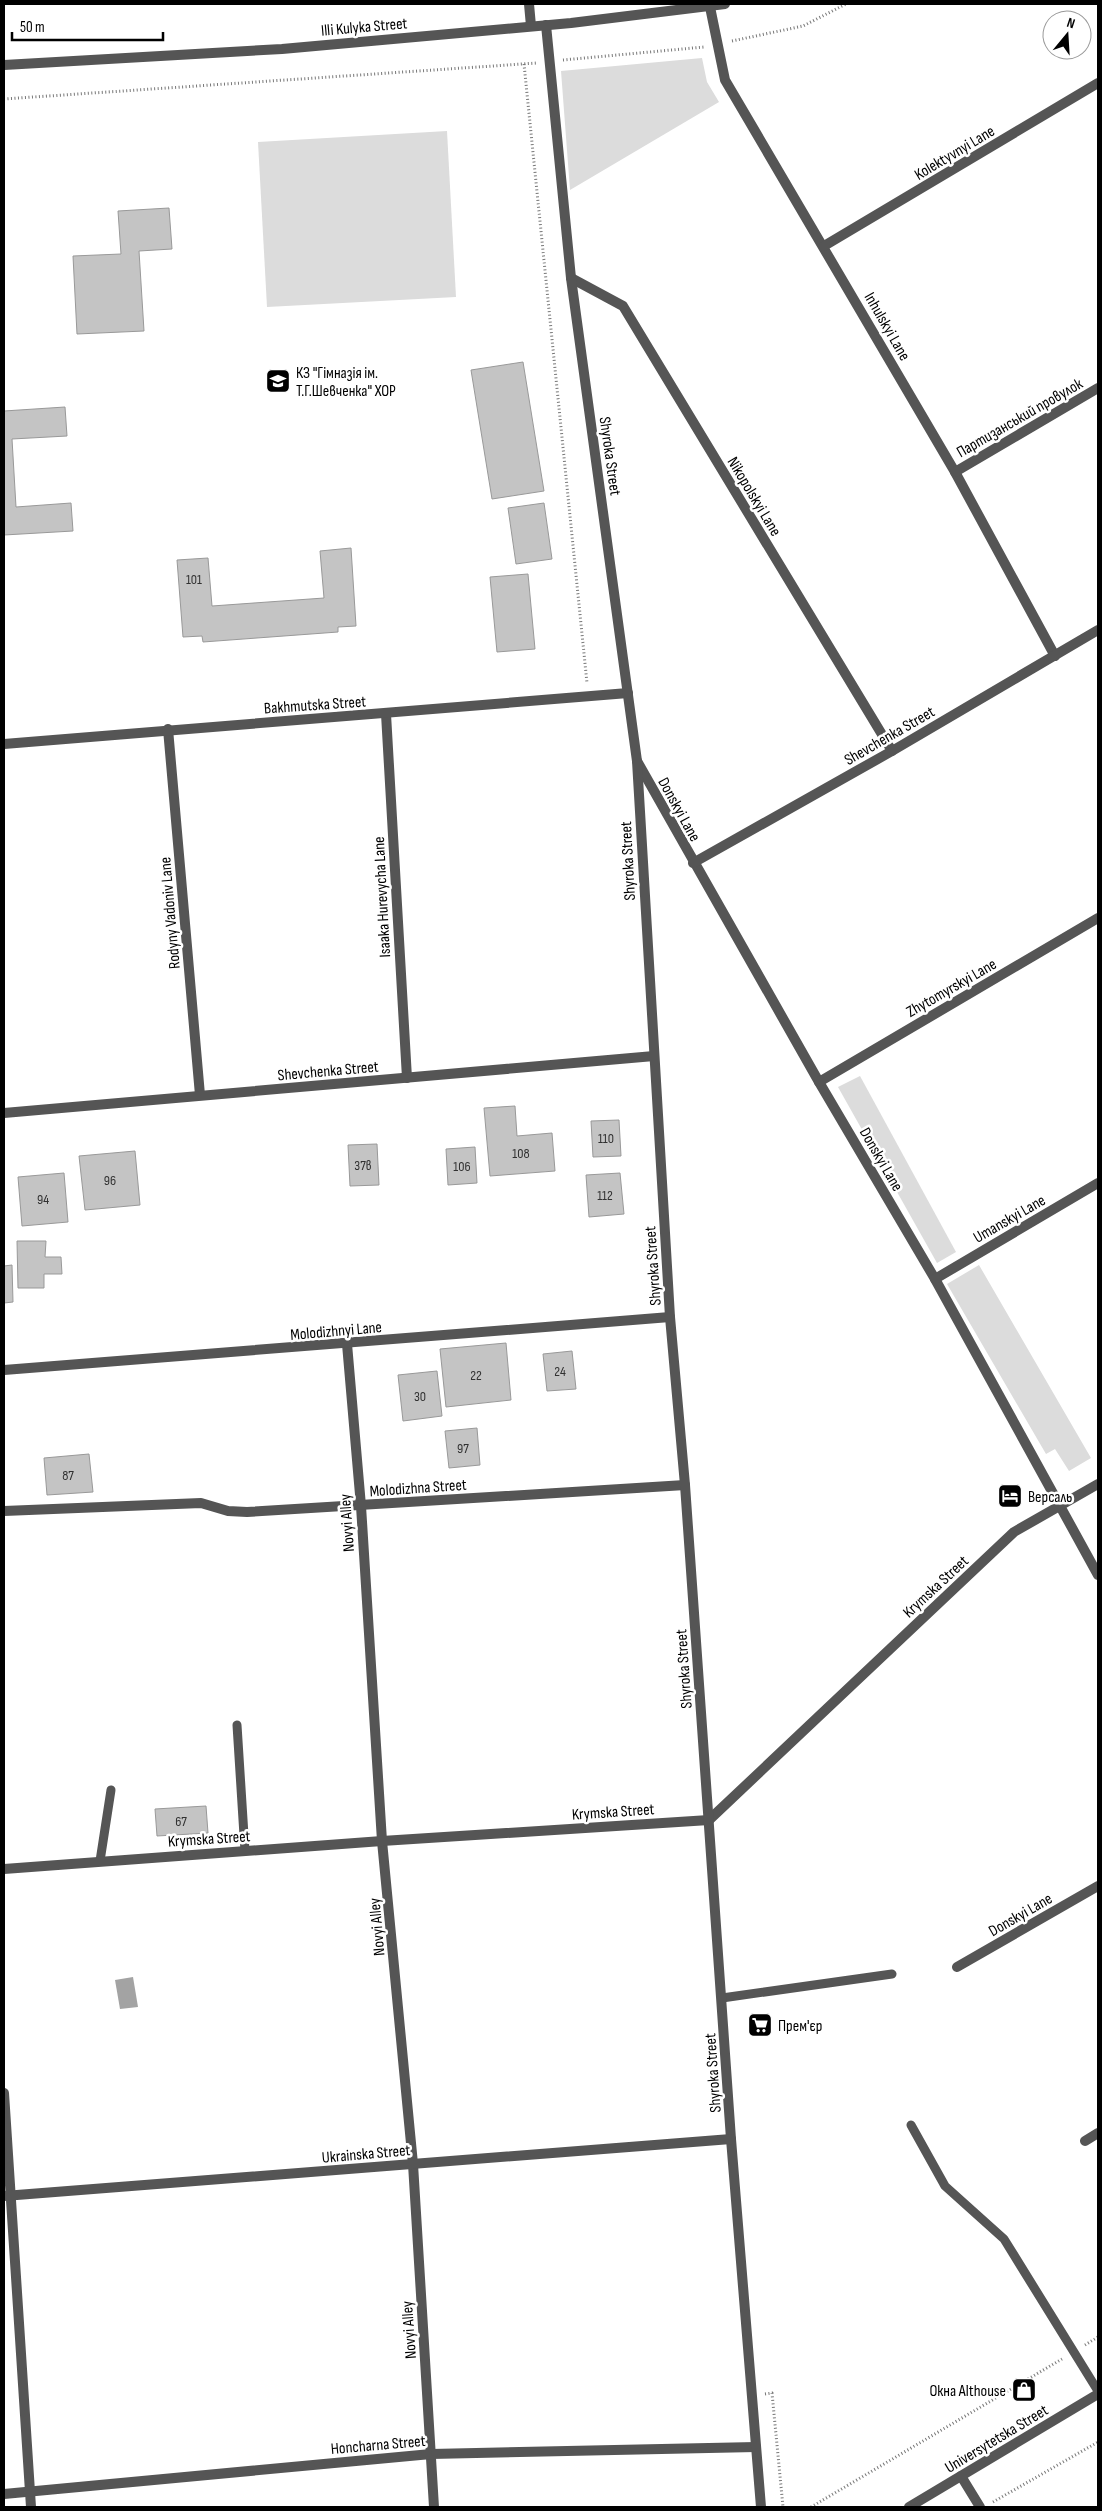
<svg xmlns="http://www.w3.org/2000/svg" width="1102" height="2511" font-family="'Sofia Sans Condensed',sans-serif">
	<rect width="100%" height="100%" fill="#fff"/>
	<g fill="#dcdcdc">
		<polygon points="702,58 707,82 719,102 570,190 561,71"/>
		<polygon points="447,131 456,297 267,307 258,142"/>
		<polygon points="860,1076 956,1252 937,1263 838,1087"/>
		<polygon points="979,1265 1091,1458 1069,1471 1055,1449 1046,1454 947,1284"/>
	</g>
	<polygon fill="#a3a3a3" points="133,1977 138,2007 120,2009 115,1980"/>
	<g fill="#c4c4c4" stroke="#999">
		<polygon points="169,208 172,249 139,251 144,331 77,334 73,256 121,254 118,211"/>
		<polygon points="523,362 544,491 492,499 471,370"/>
		<polygon points="65,407 67,436 12,439 16,507 71,503 73,531 4,535 4,411"/>
		<polygon points="544,503 552,559 516,564 508,508"/>
		<polygon points="351,548 356,626 338,627 338,632 203,642 202,636 183,637 177,560 208,558 212,606 324,598 320,551"/>
		<polygon points="528,574 535,649 497,652 490,577"/>
		<polygon points="515,1106 517,1136 552,1133 555,1171 490,1176 484,1108"/>
		<polygon points="619,1120 621,1156 593,1157 591,1121"/>
		<polygon points="377,1144 379,1185 350,1186 348,1145"/>
		<polygon points="475,1147 477,1183 448,1185 446,1149"/>
		<polygon points="135,1151 140,1205 85,1210 79,1156"/>
		<polygon points="64,1173 68,1222 22,1226 18,1177"/>
		<polygon points="620,1173 624,1214 589,1217 586,1175"/>
		<polygon points="17,1241 46,1241 45,1257 61,1257 62,1274 44,1274 44,1288 18,1288"/>
		<polygon points="12,1265 13,1302 4,1303 4,1266"/>
		<polygon points="506,1343 511,1400 446,1407 440,1349"/>
		<polygon points="572,1351 576,1389 547,1391 543,1354"/>
		<polygon points="437,1371 442,1416 403,1421 398,1375"/>
		<polygon points="477,1428 480,1465 449,1468 445,1431"/>
		<polygon points="89,1454 93,1492 47,1495 44,1458"/>
		<polygon points="206,1806 208,1833 157,1836 155,1809"/>
	</g>
	<g fill="none" stroke-linecap="round" stroke-linejoin="round">
		<g stroke="#777" stroke-width="3" stroke-dasharray="1 2.5" stroke-linecap="butt">
			<polyline points="732,41 803,26 846,4"/>
			<polyline points="563,60 704,47"/>
			<polyline points="524,64 587,683"/>
			<polyline points="4,99 537,63"/>
			<polyline points="1085,2345 1098,2337"/>
			<polyline points="765,2394 772,2393 783,2507"/>
			<polyline points="993,2502 1098,2442"/>
			<polyline points="811,2507 1062,2359"/>
		</g>
		<g stroke="#555" stroke-width="9">
			<polyline points="237,1725 245,1851"/>
			<polyline points="100,1861 111,1790"/>
			<polyline points="722,1998 892,1974"/>
			<polyline points="911,2125 945,2186 1004,2239 1098,2391"/>
		</g>
		<g stroke="#555" stroke-width="10">
			<polyline points="529,4 531,26"/>
			<polyline points="710,7 725,80 955,472 1055,656"/>
			<polyline points="824,246 1098,83"/>
			<polyline points="571,278 623,306 892,751"/>
			<polyline points="955,472 1098,388"/>
			<polyline points="386,714 407,1078"/>
			<polyline points="168,729 200,1095"/>
			<polyline points="4,744 628,693"/>
			<polyline points="637,761 819,1082 935,1279 1098,1575"/>
			<polyline points="693,863 892,751 1098,630"/>
			<polyline points="819,1082 1098,918"/>
			<polyline points="4,1113 654,1056"/>
			<polyline points="935,1279 1098,1183"/>
			<polyline points="347,1344 361,1506 382,1841 413,2164 434,2507"/>
			<polyline points="4,1370 670,1317"/>
			<polyline points="4,1511 201,1503 228,1511 247,1512 685,1485"/>
			<polyline points="4,1869 382,1841 709,1820 1014,1532 1098,1484"/>
			<polyline points="957,1967 1098,1886"/>
			<polyline points="4,2093 31,2507"/>
			<polyline points="1085,2141 1098,2133"/>
			<polyline points="961,2476 980,2507"/>
			<polyline points="4,2494 431,2454 756,2447"/>
		</g>
		<g stroke="#555" stroke-width="10">
			<polyline points="546,25 571,278 637,761 670,1317 685,1485 731,2139 761,2507"/>
			<polyline points="4,65 282,49 571,23 725,4"/>
			<polyline points="4,2196 731,2139"/>
			<polyline points="909,2507 1098,2394"/>
		</g>
	</g>
	<defs>
		<symbol id="school-square" viewBox="-11 -11 22 22"><rect x="-9" y="-9" width="18" height="18" rx="4" fill="#000" stroke="#fff"/><path d="M0-5L7-2L0 1L-7-2ZM-4 1L0 2.5L4 1V4Q0 6-4 4Z" fill="#fff"/></symbol>
		<symbol id="hotel-square" viewBox="-11 -11 22 22"><rect x="-9" y="-9" width="18" height="18" rx="4" fill="#000" stroke="#fff"/><path d="M-6-4.5h1.5V1H6V5H4.5V3h-9V5H-6ZM-4 0a1.8 1.8 0 1 1 3.6 0ZM.5 0V-2.5h3Q6-2.5 6 0Z" fill="#fff"/></symbol>
		<symbol id="supermarket-square" viewBox="-11 -11 22 22"><rect x="-9" y="-9" width="18" height="18" rx="4" fill="#000" stroke="#fff"/><path d="M-6-5.5h2.5l.6 2H6L4.5 2H-2.5L-4.4-4H-6ZM-1.5 3.2a1.3 1.3 0 1 0 .1 0ZM3 3.2a1.3 1.3 0 1 0 .1 0Z" fill="#fff"/></symbol>
		<symbol id="shop-square" viewBox="-11 -11 22 22"><rect x="-9" y="-9" width="18" height="18" rx="4" fill="#000" stroke="#fff"/><path d="M-5-2.5h2.3a2.7 3.5 0 0 1 5.4 0H5L5.5 6h-11ZM-1.5-2.5h3a1.5 2.3 0 0 0-3 0Z" fill="#fff"/></symbol>
	</defs>
	<g fill-rule="evenodd">
		<use href="#school-square" x="264" y="367" width="28" height="28"/>
		<use href="#hotel-square" x="996" y="1482" width="28" height="28"/>
		<use href="#supermarket-square" x="746" y="2011" width="28" height="28"/>
		<use href="#shop-square" x="1010" y="2376" width="28" height="28"/>
	</g>
	<g text-anchor="middle" stroke-width="5" stroke-linejoin="round" paint-order="stroke">
		<g font-size="14" fill="#313131">
			<text x="194" y="584">101</text>
			<text x="606" y="1143">110</text>
			<text x="521" y="1158">108</text>
			<text x="363" y="1170">37в</text>
			<text x="462" y="1171">106</text>
			<text x="110" y="1185">96</text>
			<text x="605" y="1200">112</text>
			<text x="43" y="1204">94</text>
			<text x="560" y="1376">24</text>
			<text x="476" y="1380">22</text>
			<text x="420" y="1401">30</text>
			<text x="463" y="1453">97</text>
			<text x="68" y="1480">87</text>
			<text x="181" y="1826">67</text>
		</g>
		<g font-size="16" fill="#000" stroke="#fff">
			<text transform="translate(364 26) rotate(-5)" y="6">Illi Kulyka Street</text>
			<text transform="translate(954 152) rotate(-31)" y="6">Kolektyvnyi Lane</text>
			<text transform="translate(888 326) rotate(60)" y="6">Inhulskyi Lane</text>
			<text transform="translate(1019 417) rotate(-30)" y="6">Партизанський провулок</text>
			<text transform="translate(611 456) rotate(82)" y="6">Shyroka Street</text>
			<text transform="translate(755 496) rotate(59)" y="6">Nikopolskyi Lane</text>
			<text transform="translate(315 704) rotate(-4)" y="6">Bakhmutska Street</text>
			<text transform="translate(889 735) rotate(-30)" y="6">Shevchenka Street</text>
			<text transform="translate(680 809) rotate(61)" y="6">Donskyi Lane</text>
			<text transform="translate(627 861) rotate(-93)" y="6">Shyroka Street</text>
			<text transform="translate(381 897) rotate(-93)" y="6">Isaaka Hurevycha Lane</text>
			<text transform="translate(169 913) rotate(-95)" y="6">Rodyny Vadoniv Lane</text>
			<text transform="translate(951 987) rotate(-30)" y="6">Zhytomyrskyi Lane</text>
			<text transform="translate(328 1070) rotate(-5)" y="6">Shevchenka Street</text>
			<text transform="translate(882 1159) rotate(60)" y="6">Donskyi Lane</text>
			<text transform="translate(1009 1218) rotate(-30)" y="6">Umanskyi Lane</text>
			<text transform="translate(652 1266) rotate(-94)" y="6">Shyroka Street</text>
			<text transform="translate(336 1330) rotate(-5)" y="6">Molodizhnyi Lane</text>
			<text transform="translate(418 1487) rotate(-4)" y="6">Molodizhna Street</text>
			<text transform="translate(346 1523) rotate(-94)" y="6">Novyi Alley</text>
			<text transform="translate(935 1586) rotate(-43)" y="6">Krymska Street</text>
			<text transform="translate(683 1669) rotate(-94)" y="6">Shyroka Street</text>
			<text transform="translate(613 1811) rotate(-4)" y="6">Krymska Street</text>
			<text transform="translate(209 1838) rotate(-4)" y="6">Krymska Street</text>
			<text transform="translate(1020 1914) rotate(-30)" y="6">Donskyi Lane</text>
			<text transform="translate(376 1927) rotate(-95)" y="6">Novyi Alley</text>
			<text transform="translate(712 2073) rotate(-94)" y="6">Shyroka Street</text>
			<text transform="translate(366 2153) rotate(-5)" y="6">Ukrainska Street</text>
			<text transform="translate(408 2330) rotate(-94)" y="6">Novyi Alley</text>
			<text transform="translate(996 2438) rotate(-31)" y="6">Universytetska Street</text>
			<text transform="translate(378 2444) rotate(-5)" y="6">Honcharna Street</text>
		</g>
		<g font-size="16" fill="#000" stroke="#fff" text-anchor="start">
			<text x="296" y="378">КЗ "Гімназія ім.<tspan x="296" dy="18">Т.Г.Шевченка" ХОР</tspan></text>
			<text x="1028" y="1502">Версаль</text>
			<text x="778" y="2031">Прем'єр</text>
			<text x="1006" y="2396" text-anchor="end">Окна Althouse</text>
		</g>
	</g>
	<rect width="1102" height="2511" fill="none" stroke="#000000" stroke-width="10"/>
	<g transform="translate(1067 35) rotate(18)"><circle r="24" fill="#ffffff" stroke="#999999"/>
	<path d="M0-4L9 19L0 12L-9 19Z" fill="#000000"/>
	<text y="-8" font-size="14" font-weight="bold" text-anchor="middle" fill="#000000">N</text>
	</g>
	<path d="M12 32v8h151v-8" fill="none" stroke="#000000" stroke-width="2.5"/>
	<text x="20" y="32" font-size="15" fill="#000000" stroke="#ffffff" stroke-width="4" paint-order="stroke">50 m</text>
</svg>
